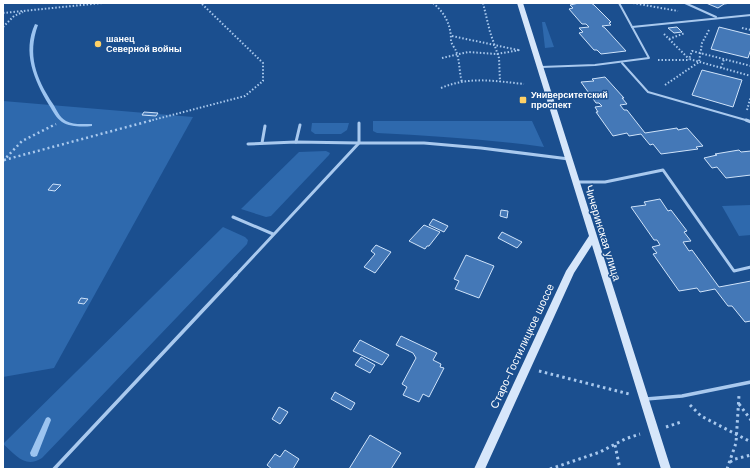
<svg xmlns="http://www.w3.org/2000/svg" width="754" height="472" font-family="'DM Sans',sans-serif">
	<rect width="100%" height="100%" fill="#1b4f8f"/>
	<g fill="#2e69ad">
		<polygon points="542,22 545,22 554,47 545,48"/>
		<polygon points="3,101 193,117 54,368 3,377"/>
		<path d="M373,121H532L544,147C488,139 433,136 377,133L373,131Z"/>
		<polygon points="312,123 349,123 347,130 341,134 315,134 311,131"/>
		<polygon points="326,151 330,153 329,155 271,216 266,217 241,209 299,152"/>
		<polygon points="751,205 751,235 739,236 722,206"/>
		<path d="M223,227L245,237L248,240L247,244L42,458C25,469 16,455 3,444Z"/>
	</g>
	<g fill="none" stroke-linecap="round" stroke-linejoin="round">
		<g fill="#9cc4f0" fill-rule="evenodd">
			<path d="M35,24L38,25C27,55 36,78 53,104C57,110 59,117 66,121C73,125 82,124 90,124H92V126C82,127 70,127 62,122C56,118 53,111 49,105C34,80 22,52 35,24Z"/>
			<polygon points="48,417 50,418 51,420 37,456 34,457 31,456 30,453 46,418"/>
		</g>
	</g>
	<g fill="#4478b7" stroke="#cfe3fa">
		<polygon points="579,3 591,3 594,5 611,22 609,23 611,25 602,26 605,28 626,51 601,54 597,50 594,50 579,33 583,32 579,28 589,27 586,24 582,24 569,9 573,8 570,5"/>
		<polygon points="706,3 731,3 724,4 718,8"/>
		<polygon points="677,27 682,32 674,33 668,28"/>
		<polygon points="719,27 751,35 751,49 748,58 711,49"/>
		<polygon points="702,70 742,80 733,107 692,95"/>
		<polygon points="605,77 624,98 622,98 627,104 620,105 624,110 627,110 645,133 677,128 678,130 687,128 703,146 696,147 698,149 661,154 653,144 650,145 641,134 629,136 627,133 613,136 596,112 598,112 595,107 602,106 599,103 596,103 581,82 594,81 592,79"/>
		<polygon points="144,112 158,113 156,116 142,115"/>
		<polygon points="739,150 741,152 751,151 751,175 726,178 717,167 712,168 704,158 717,155 715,154"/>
		<polygon points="53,184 61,185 55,191 48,190"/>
		<polygon points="660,199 668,211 671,210 687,231 684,232 691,241 683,242 689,251 692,250 719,287 751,281 751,321 745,322 732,306 728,306 715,289 700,292 697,288 679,291 653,254 657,253 652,247 660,245 657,240 654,240 631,207 646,205 644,202"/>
		<polygon points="501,210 508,211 507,218 500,216"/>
		<polygon points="433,219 448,226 444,232 429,225"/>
		<polygon points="424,225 440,232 429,246 427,246 425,249 409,241"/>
		<polygon points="502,232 522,242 517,248 498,238"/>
		<polygon points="376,245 391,252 375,273 364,267 375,254 371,251"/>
		<polygon points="466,255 494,266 479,298 455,289 459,281 454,279"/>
		<polygon points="81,298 88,299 84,304 78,303"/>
		<polygon points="401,336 437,353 433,360 441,364 440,367 444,368 429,397 423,394 419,402 403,395 407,387 402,384 416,358 413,353 396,345"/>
		<polygon points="360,340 389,355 382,365 353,351"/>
		<polygon points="361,357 375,365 370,373 355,365"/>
		<polygon points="335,392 355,403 351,410 331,399"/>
		<polygon points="279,407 288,412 280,424 272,419"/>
		<polygon points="370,435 401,453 391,469 349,469"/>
		<polygon points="285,450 299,459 293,469 272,469 267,465 275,454 280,457"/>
	</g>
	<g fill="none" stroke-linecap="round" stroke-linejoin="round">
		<g stroke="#a9c9ee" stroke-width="2" stroke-dasharray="1.5 2" stroke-linecap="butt">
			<path d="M433,3C445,13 451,25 451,40C451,44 455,48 456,51C460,61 459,72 462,82"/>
			<polyline points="483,3 490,32 499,58 500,82"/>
			<polyline points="633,3 678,11"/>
			<polyline points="3,13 102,3"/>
			<polyline points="3,27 14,16 23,12"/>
			<polyline points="742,28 751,30"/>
			<polyline points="664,34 689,59"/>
			<polyline points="452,36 518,50"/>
			<polyline points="669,39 685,33"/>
			<polyline points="442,58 468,52 497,54 520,50"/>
			<polyline points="658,60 689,60"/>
			<polyline points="751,66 692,51 689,59 751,76"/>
			<polyline points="721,68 724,59"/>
			<polyline points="665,85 699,62 702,43 709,30"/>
			<path d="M441,88C470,76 494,81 524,84"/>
			<polyline points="747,110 751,96"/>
			<polyline points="149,121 245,96 263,81 263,63 201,3"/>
		</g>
		<g stroke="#a9c9ee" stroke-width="2.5" stroke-dasharray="2 3" stroke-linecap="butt">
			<polyline points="4,160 153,120"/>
			<polyline points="3,161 22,141 56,124"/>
		</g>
		<g stroke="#a9c9ee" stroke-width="3" stroke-dasharray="2.5 3.5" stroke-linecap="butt">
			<polyline points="539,371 629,394"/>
			<polyline points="739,404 751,420"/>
			<polyline points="690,405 701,416 751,442"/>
			<polyline points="666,427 681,422"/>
			<polyline points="615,445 620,469"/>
			<polyline points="730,462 735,459 751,455"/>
			<polyline points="550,469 600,452 625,439 640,434"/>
			<polyline points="727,469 736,443 739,395"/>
		</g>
		<g stroke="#a9c9ee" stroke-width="2">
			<polyline points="685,3 716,17"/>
			<polyline points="632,27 751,15"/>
			<polyline points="622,63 648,92 749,121"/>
			<polyline points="541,67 595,65 649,58 619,3"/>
		</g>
		<g stroke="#a9c9ee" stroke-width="3">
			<polyline points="746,120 751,122"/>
			<polyline points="296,142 300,125"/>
			<polyline points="262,143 265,126"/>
			<polyline points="248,144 296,142 359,143 359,123"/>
			<polyline points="576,182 605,182 663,170 734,271 751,267"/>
			<polyline points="233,217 273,234"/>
			<polyline points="235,276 359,143 424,143 481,148 569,159"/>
		</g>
		<g stroke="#a9c9ee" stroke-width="3.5">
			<polyline points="646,399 682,396 751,382"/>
			<polyline points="54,469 236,275"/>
		</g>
		<polygon fill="#d6e6fa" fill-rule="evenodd" points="517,3 523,3 671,469 661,469 592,245 574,273 485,469 474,469 566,271 589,236"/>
	</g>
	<g fill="#ffd166" stroke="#1b4f8f" stroke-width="1.5">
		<circle cx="98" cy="44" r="4"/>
		<rect x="519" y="96" width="8" height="8" rx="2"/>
	</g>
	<g text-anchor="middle" stroke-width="3" stroke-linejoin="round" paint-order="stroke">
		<g font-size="9" font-weight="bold" fill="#fff" stroke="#1b4f8f" text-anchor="start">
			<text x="106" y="42">шанец<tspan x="106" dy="10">Северной войны</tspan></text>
			<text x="531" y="98">Университетский<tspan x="531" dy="10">проспект</tspan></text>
		</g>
		<g font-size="11" fill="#fff" stroke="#1b4f8f">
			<text transform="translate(603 233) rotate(73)" y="4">Чичеринская улица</text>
			<text transform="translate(522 346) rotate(-65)" y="4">Старо-Гостилицкое шоссе</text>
		</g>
	</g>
	<rect width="754" height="472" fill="none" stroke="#ffffff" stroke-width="8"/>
</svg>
